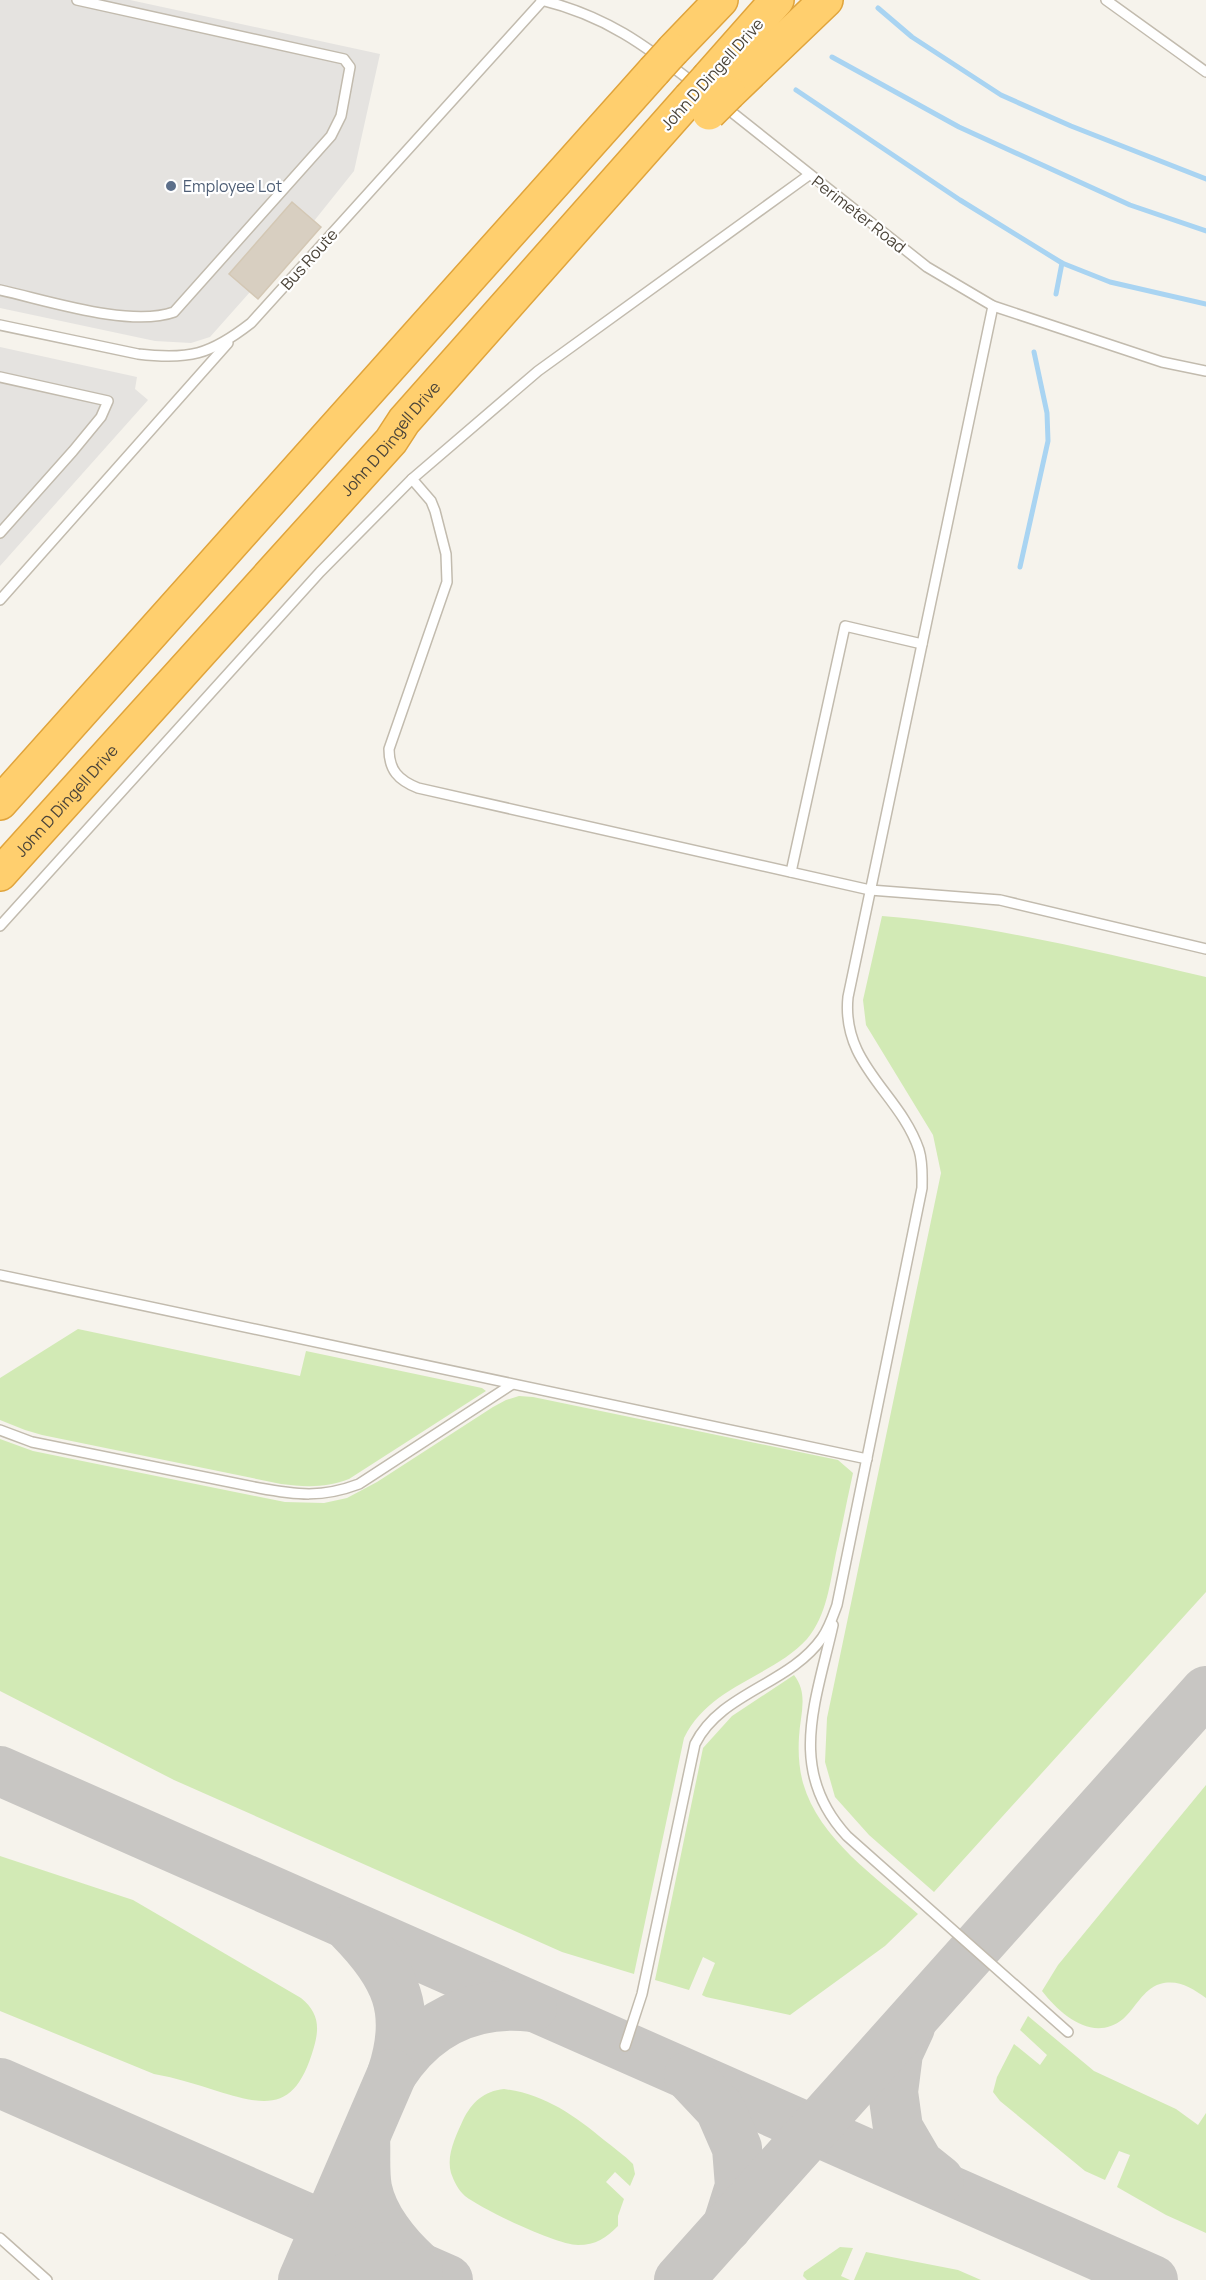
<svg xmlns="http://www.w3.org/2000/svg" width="1206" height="2280" font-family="Manrope,sans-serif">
	<rect width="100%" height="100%" fill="#f6f3ec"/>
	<g fill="#d2eab5">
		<path d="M882,916C992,925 1099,952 1206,977V1592L934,1892L869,1835L835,1797L825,1762L827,1718L941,1173L933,1135L866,1025L863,1000Z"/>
		<path d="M78,1329L300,1376L306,1351L482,1388L486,1391L349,1479C327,1488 304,1487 281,1484L42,1435L25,1430L0,1420V1378Z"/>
		<path d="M519,1396L533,1397L838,1460L853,1473C847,1500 842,1527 836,1553C830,1583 827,1615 807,1639C771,1678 710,1685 684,1738L634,1974L562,1952L174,1780L0,1691V1439L33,1451L285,1502L324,1503L347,1498L377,1482L493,1407L506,1400Z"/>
		<path d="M794,1675C809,1694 800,1715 799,1737C798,1753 799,1768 803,1783C819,1839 876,1877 918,1914L885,1946L790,2015L706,1997L702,1995L715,1963L703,1957L689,1990L655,1980L703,1748L732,1716Z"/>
		<path d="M1206,1785V1998C1192,1988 1178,1979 1160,1984C1143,1989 1135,2009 1123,2019C1093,2043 1061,2015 1042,1991L1058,1965Z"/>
		<path d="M0,1856L133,1900L301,1998C318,2012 320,2026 314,2047C296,2109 271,2108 217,2091C196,2084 176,2078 154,2074L0,2011Z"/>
		<polygon points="1028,2016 1094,2071 1176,2109 1198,2125 1206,2113 1206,2233 1166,2215 1117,2187 1130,2155 1119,2151 1105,2180 1085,2171 1000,2101 993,2092 997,2077 1014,2044 1040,2065 1047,2055 1020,2030"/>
		<path d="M504,2089C544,2094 574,2115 604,2140C614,2148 624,2155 633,2164L635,2174L630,2186L615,2172L606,2182L624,2199L618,2216V2226C606,2238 596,2245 578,2245C557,2245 483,2210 465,2196C458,2190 454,2181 451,2173C446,2155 456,2136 463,2120C472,2102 484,2091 504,2089Z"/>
		<polygon points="840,2247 853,2248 841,2276 850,2280 807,2280 803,2276 804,2272"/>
		<polygon points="866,2252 958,2270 981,2280 854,2280"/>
	</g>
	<g fill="#e5e3e0">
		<polygon points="0,0 130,0 380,54 354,171 314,221 292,202 229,274 250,292 210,337 191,343 155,341 0,308"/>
		<polygon points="0,347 137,377 135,389 148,400 0,566"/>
	</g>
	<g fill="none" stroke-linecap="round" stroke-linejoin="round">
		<g stroke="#a9d4f2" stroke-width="5">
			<polyline points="878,8 912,37 1001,95 1071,126 1206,179"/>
			<polyline points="832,57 959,127 1130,205 1206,231"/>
			<polyline points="796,90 960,200 1062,263 1110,282 1206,304"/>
			<polyline points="1056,294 1062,263"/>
			<polyline points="1020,567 1048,441 1047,413 1034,352"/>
		</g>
		<g stroke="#c8c6c3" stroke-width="50">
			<polyline points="0,1771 1153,2280"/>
			<path d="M351,1929C396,1975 413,2011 392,2074C425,2023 472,2000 532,2007"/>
			<polyline points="910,2027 898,2053 893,2092 898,2128 919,2164 939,2180"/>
			<polyline points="689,2076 720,2109 737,2148 740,2186 727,2227"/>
			<polyline points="0,2083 448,2280"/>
			<path d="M365,2137C366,2154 364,2172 367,2188C373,2218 396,2246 417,2265"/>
			<polyline points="303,2280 392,2074"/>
			<path d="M340,2280C367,2269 388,2263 418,2271"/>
			<polyline points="679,2280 1206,1691"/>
		</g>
	</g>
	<polygon fill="#d8cfc1" stroke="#d3c7b4" stroke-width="1.5" points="292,202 321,227 258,299 229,274"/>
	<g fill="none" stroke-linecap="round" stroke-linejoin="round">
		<defs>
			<g id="lane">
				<path d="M541,0C606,16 645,45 696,85"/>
				<polyline points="1106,0 1206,72"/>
				<polyline points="724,106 927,267 993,306 1162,362 1206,371"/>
				<path d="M0,290C46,300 130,328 174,312L331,136L341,116L350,67L344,59L77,0"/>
				<path d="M0,325L138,354C189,360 210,355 251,323L543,0"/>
				<polyline points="0,377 108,401 101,417 73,451 0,533"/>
				<path d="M412,479L431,501L435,511L446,554L447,582L389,749C389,770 398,780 418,788L870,890L1000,900L1206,949"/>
				<polyline points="0,600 228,343"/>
				<polyline points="791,872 845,626 922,644"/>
				<polyline points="0,926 320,572 412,479 538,371 809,175"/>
				<polyline points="0,1275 867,1459"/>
				<path d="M0,1430L32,1442L259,1488C297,1495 322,1498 359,1484L511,1385"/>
				<path d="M833,1625C816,1702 786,1770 847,1836L1068,2032"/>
				<path d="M625,2046L642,1994L695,1744C721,1692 789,1685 822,1638C829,1628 833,1616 837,1605L922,1188C922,1175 923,1163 919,1150C900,1093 841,1065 848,997L993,306"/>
				<polyline points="0,2238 47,2280"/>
			</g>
			<g id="highway">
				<polyline points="673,50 721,0"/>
				<polyline points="709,77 777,0"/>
				<polyline points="729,93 826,0"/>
				<polyline points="0,803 654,71"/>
				<path id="s1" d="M0,874L391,441L404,421L690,98"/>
			</g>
		</defs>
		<use href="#lane" stroke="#c2bbae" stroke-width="12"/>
		<use href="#highway" stroke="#e0a43c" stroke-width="36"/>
		<use href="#lane" stroke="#fff" stroke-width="9"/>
		<use href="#highway" stroke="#ffcf6e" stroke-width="33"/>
		<defs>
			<g id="highway-bridge">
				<polyline points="654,71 673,50"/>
				<polyline points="690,98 709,77"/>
				<polyline points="709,113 729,93"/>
			</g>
		</defs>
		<use href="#highway-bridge" stroke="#e0a43c" stroke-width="36" stroke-linecap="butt"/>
		<use href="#highway-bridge" stroke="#ffcf6e" stroke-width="33"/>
	</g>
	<circle fill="#5c6f8a" stroke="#fff" stroke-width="2" cx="171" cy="186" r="6"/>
	<g text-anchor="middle" stroke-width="4.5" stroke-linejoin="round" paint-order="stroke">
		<g font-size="16" fill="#4b4439" stroke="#fff">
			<text transform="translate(712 74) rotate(-48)" y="6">John D Dingell Drive</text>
			<text transform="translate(859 214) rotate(38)" y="6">Perimeter Road</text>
			<text transform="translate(309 259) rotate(-48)" y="6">Bus Route</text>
			<text dy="6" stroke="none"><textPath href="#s1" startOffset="585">John D Dingell Drive</textPath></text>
			<text dy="6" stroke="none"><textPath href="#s1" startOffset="99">John D Dingell Drive</textPath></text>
		</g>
		<g font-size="16" fill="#4e5e75" stroke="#fff" text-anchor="start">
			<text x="183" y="192">Employee Lot</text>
		</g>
	</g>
</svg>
